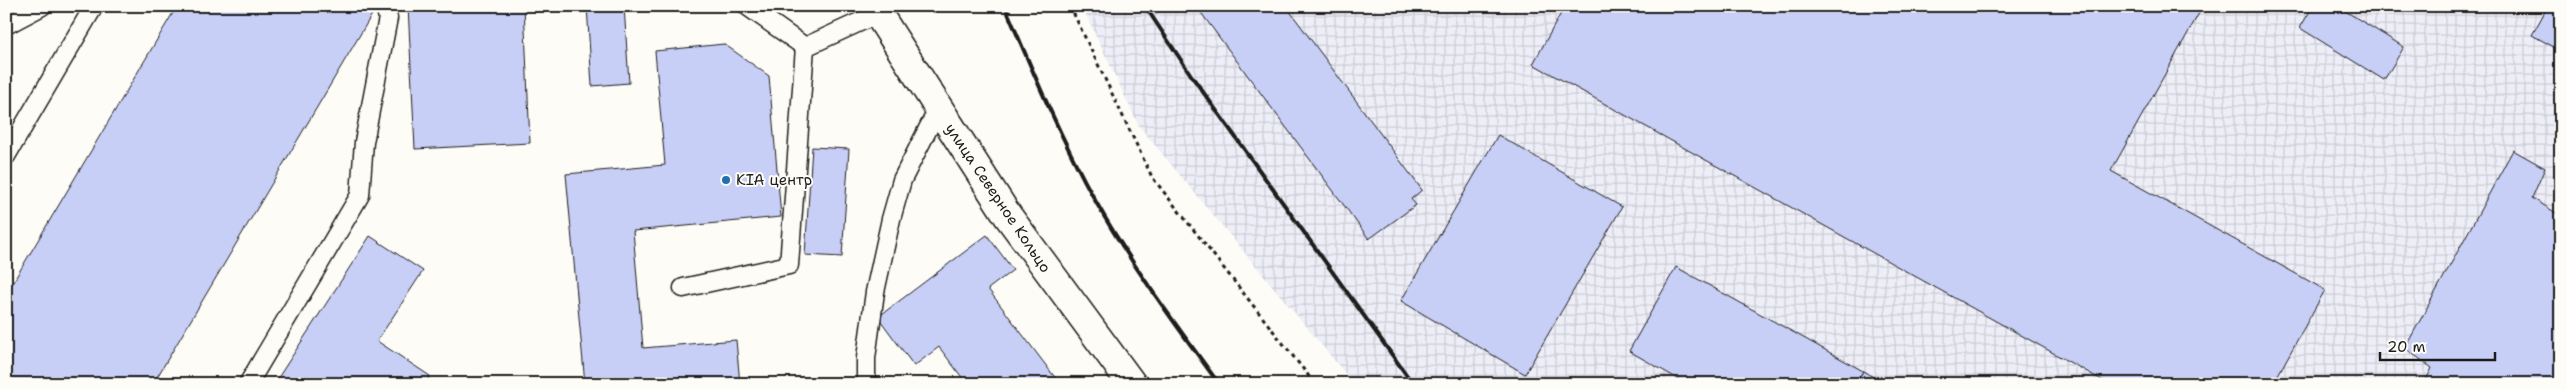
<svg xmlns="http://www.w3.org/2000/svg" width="2567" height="390" font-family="'Shantell Sans',sans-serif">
	<defs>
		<pattern id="industrial-grid" width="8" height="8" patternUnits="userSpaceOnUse" patternTransform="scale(1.25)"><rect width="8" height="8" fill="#edeef7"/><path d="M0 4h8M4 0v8" fill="none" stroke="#cbccd3"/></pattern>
	</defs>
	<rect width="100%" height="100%" fill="#fdfcf7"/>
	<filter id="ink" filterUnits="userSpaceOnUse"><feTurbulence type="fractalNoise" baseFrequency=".02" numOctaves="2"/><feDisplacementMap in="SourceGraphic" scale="10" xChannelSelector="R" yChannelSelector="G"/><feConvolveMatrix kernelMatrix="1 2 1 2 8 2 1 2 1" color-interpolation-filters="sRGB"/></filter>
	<g filter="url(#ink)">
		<polygon fill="url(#industrial-grid)" points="1082,6 2561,6 2561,384 1354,384 1139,126"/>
		<g fill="#c8cff7" stroke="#1c1c1c">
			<polygon points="177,6 377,6 153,384 6,384 6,294"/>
			<polygon points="408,6 524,6 530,143 415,149"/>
			<polygon points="587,6 624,6 629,83 592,86"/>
			<polygon points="1196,6 1286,6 1422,190 1411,199 1416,205 1369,239"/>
			<polygon points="1565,6 2203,6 2111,171 2325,290 2273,384 2109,384 1533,64"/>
			<polygon points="2313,6 2337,6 2404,47 2384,80 2300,28"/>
			<polygon points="2548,6 2561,6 2561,51 2532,35"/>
			<polygon points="724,44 769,76 781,217 633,231 643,348 736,340 740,384 585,384 566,174 665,165 655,51"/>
			<polygon points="1498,135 1622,207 1525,374 1401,301"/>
			<polygon points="812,147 849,149 842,257 805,255"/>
			<polygon points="2513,150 2545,168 2532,198 2561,216 2561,377 2556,384 2424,384 2432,368 2405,348"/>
			<polygon points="987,235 1013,270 988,289 1060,384 967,384 939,347 914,366 878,317"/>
			<polygon points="370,236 423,271 377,341 430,376 425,384 274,384"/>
			<polygon points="1676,267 1863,371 1856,384 1687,384 1629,351"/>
			<polygon points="1863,371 1885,384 1856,384"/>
		</g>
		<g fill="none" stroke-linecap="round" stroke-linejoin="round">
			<defs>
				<g id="lane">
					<polyline points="747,6 805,47 877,14"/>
					<polyline points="6,25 42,6"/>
					<polyline points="6,156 94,6"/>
					<polyline points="683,288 789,265 805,47"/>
					<polyline points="248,384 360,195 364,142 388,18 385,6"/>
					<polyline points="866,384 866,358 875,292 891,219 902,180 938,109"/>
				</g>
				<polyline id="street" points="873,6 1008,216 1132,384"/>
			</defs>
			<use href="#lane" stroke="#1c1c1c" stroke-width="21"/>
			<use href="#street" stroke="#1c1c1c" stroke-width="31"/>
			<polyline stroke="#1c1c1c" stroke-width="3" stroke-dasharray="4 4" stroke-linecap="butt" points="1070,6 1152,177 1315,384"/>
			<use href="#lane" stroke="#fdfcf7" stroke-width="18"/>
			<use href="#street" stroke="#fdfcf7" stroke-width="28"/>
			<g stroke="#1c1c1c" stroke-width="4">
				<path d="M1005,6C1033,72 1061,139 1096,202C1132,266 1176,325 1219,384"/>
				<polyline points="1145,6 1193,78 1413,384"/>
			</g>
		</g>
	</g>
	<circle fill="#1f6fb2" stroke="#fdfcf7" stroke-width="2" cx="726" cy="180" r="5"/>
	<g text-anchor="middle" stroke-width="4" stroke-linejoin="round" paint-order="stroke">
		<g font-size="15" fill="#1c1c1c" stroke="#fdfcf7" text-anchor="start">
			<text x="736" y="185">KIA центр</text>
		</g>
		<g font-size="15" fill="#1c1c1c" stroke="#fdfcf7">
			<text transform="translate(998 198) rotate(56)" y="5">улица Северное Кольцо</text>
		</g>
	</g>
	<rect width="2567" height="390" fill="none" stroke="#fdfcf7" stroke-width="25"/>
	<rect x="12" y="12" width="2542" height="365" fill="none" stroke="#1c1c1c" stroke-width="2" filter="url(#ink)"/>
	<path d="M2380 352v8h115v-8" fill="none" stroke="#1c1c1c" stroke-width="2.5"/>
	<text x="2387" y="352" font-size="15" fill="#1c1c1c" stroke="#fdfcf7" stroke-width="4" paint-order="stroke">20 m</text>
</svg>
